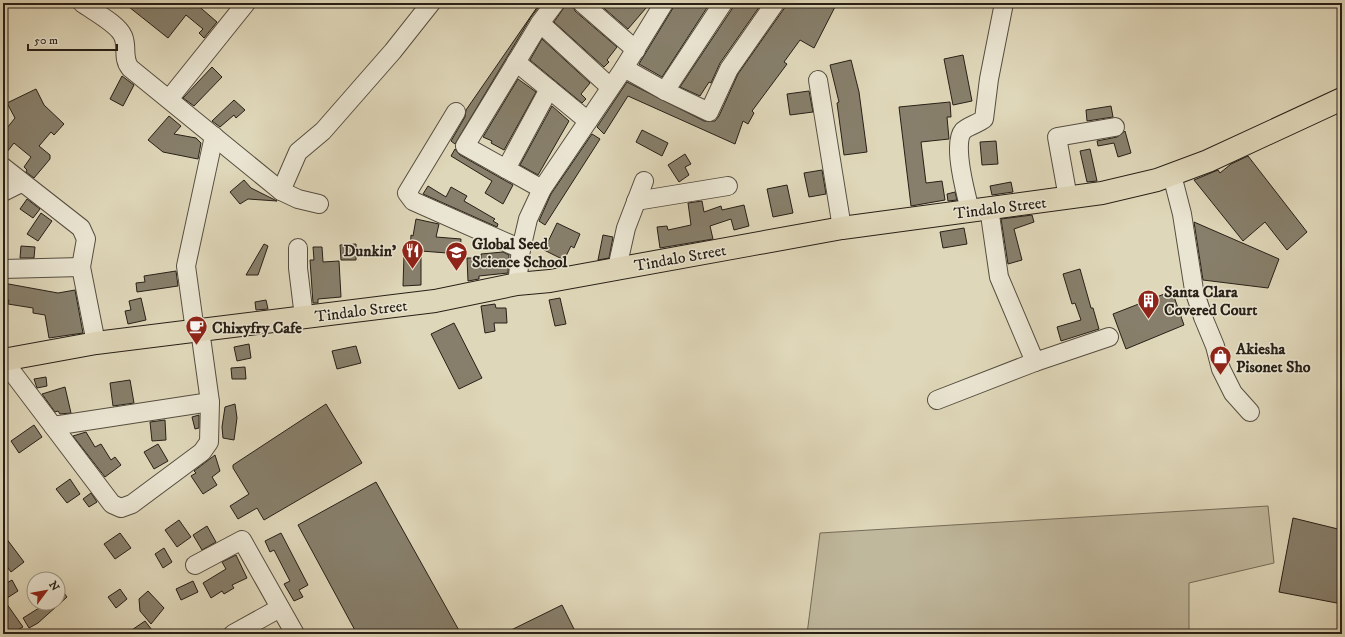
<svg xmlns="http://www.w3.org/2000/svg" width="1345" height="637" font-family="'IM FELL DW Pica',serif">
	<rect width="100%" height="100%" fill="#dfd7b9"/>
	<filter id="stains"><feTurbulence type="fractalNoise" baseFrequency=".005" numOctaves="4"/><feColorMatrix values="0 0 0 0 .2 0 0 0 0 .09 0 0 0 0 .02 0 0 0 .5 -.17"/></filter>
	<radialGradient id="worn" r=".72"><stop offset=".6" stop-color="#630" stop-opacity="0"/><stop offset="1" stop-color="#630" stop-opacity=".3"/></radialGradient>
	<polygon fill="#c0b89d" stroke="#746c5a" points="1268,506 1274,563 1189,583 1189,634 807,634 820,533"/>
	<g fill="#877f6b" stroke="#282017">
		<polygon points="124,3 195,3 217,22 204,38 199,33 203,29 186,15 168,38"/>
		<polygon points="540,3 542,3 531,17 455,144 451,141 465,117 466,110"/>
		<polygon points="565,3 572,3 575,11 617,47 607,60 609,62 604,67 554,22 563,9"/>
		<polygon points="598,3 640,3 646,8 628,29"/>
		<polygon points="675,3 710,3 662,77 639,64 673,8"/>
		<polygon points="733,3 762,3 720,63 711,83 709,82 700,96 680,87 732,9"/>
		<polygon points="788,3 837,3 814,48 800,40 784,62 787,64 752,111 754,113 748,124 743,121 735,144 628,96 604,134 597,127 627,82 704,121 715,121 719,116 738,74"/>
		<polygon points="542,39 590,83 581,94 586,99 582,103 530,60"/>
		<polygon points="963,55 972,101 953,105 944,59"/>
		<polygon points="851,60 859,92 867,152 844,155 837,103 839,102 830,65"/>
		<polygon points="212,67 222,77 194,106 183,98"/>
		<polygon points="122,76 134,85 123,106 110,99"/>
		<polygon points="518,79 536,92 504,150 491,143 492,141 483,137"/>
		<polygon points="36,89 44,105 64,124 54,135 51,132 39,146 50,155 50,159 34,178 26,172 27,170 24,167 31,157 14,143 3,157 3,133 15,118 7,103"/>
		<polygon points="809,91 813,112 790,115 787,94"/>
		<polygon points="234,100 245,110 236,118 234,115 220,127 212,121"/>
		<polygon points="950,102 951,117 947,117 949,139 921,142 926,183 942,181 945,200 911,206 899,107"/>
		<polygon points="552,106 569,121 538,175 520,165"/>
		<polygon points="1111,106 1113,117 1087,121 1086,110"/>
		<polygon points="169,116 181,126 174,134 196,138 201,143 198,159 163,152 148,140"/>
		<polygon points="642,130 668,143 662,156 636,142"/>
		<polygon points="1125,131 1131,153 1118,157 1114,143 1098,146 1097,141 1117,137"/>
		<polygon points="592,134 600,139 545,225 539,221 551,194"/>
		<polygon points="996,141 998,164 982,165 980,142"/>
		<polygon points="455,149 460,155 513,185 503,204 485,193 492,181 451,156"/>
		<polygon points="1090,149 1097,181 1087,182 1080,151"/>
		<polygon points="685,154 691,164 685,167 689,175 679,182 668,165"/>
		<polygon points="1248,156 1307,232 1287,250 1265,222 1243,241 1194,180 1218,170 1220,173 1231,164"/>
		<polygon points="822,170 826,194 809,197 804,173"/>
		<polygon points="244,180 251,188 277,201 248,199 240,204 230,192"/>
		<polygon points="1011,182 1013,192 992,195 990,186"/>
		<polygon points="787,185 793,213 773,217 767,189"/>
		<polygon points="428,186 446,197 451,187 467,196 464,201 495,219 493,221 498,224 497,227 423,194"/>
		<polygon points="955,192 957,200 948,201 947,194"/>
		<polygon points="27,199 40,209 33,218 20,209"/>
		<polygon points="702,201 704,212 721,206 722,210 744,205 749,226 734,230 731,219 710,226 713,239 660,248 657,227 667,226 668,230 691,225 688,203"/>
		<polygon points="41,213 52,221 38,241 27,234"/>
		<polygon points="1032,215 1034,222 1014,229 1022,260 1008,264 1001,219"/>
		<polygon points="416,219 439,224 436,237 461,239 460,254 421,251 421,285 403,286 404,254 410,254 411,235 413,236"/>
		<polygon points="1194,222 1279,259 1268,288 1203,280"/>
		<polygon points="557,223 580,234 574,248 571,246 564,260 544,250"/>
		<polygon points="964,228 967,244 943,248 940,232"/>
		<polygon points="603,235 613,237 609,258 598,260"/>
		<polygon points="264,244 268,246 258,275 246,275"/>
		<polygon points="356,244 356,260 341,260 340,245"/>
		<polygon points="21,246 35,247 34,258 20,258"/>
		<polygon points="313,247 322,247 323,262 339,261 341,297 318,299 318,303 313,303 310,260 314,260"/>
		<polygon points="503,252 509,255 508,273 479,276 479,279 468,281 467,258 481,258 481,254"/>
		<polygon points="1080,269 1091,308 1093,308 1099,329 1061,341 1057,327 1081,320 1075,303 1072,304 1063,274"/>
		<polygon points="176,271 178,286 137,292 136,283 145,282 144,276"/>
		<polygon points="3,283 58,293 75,290 83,333 49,338 45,315 33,313 33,308 8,304 9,300 3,299"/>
		<polygon points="1172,291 1184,325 1126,349 1113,314"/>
		<polygon points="141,298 146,320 128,324 125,311 131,310 129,301"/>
		<polygon points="560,298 566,324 555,326 549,300"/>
		<polygon points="266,300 268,309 256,310 255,302"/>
		<polygon points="495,304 496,308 506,308 507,323 494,323 495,331 485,333 481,306"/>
		<polygon points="454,323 482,378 459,389 431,334"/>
		<polygon points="249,344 251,358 237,361 234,347"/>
		<polygon points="356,346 361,363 337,369 332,351"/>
		<polygon points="245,367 246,379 232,379 231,368"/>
		<polygon points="46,377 47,386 37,388 34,379"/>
		<polygon points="130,380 134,403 113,406 110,383"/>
		<polygon points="65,387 71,413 60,414 58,411 55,412 42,394"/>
		<polygon points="235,404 237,418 234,440 223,438 222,427 225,407"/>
		<polygon points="326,404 362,463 264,520 257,508 238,519 230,506 249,494 233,468 233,465"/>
		<polygon points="199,415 199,428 195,429 192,417"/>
		<polygon points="165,420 166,440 152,441 150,422"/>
		<polygon points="34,425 42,437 19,453 11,441"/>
		<polygon points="86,432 95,447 101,444 111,460 115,457 121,465 105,477 73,436"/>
		<polygon points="158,444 168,461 154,469 144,452"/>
		<polygon points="215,455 220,471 212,477 217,485 203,494 191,476 196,473 194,471"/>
		<polygon points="70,479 80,494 67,503 56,489"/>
		<polygon points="376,482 461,634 357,634 298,525"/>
		<polygon points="91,493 97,502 89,507 83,499"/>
		<polygon points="1293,518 1342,530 1342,604 1279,592"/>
		<polygon points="179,520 191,537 177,547 165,530"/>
		<polygon points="207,526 216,542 202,550 193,535"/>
		<polygon points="120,533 131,548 115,559 104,544"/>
		<polygon points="281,533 308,585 299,590 303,597 294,601 284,584 290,581 274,550 270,552 265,541"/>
		<polygon points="3,534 24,562 11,572 3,561"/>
		<polygon points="164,548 172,562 163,568 155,554"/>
		<polygon points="236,555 247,578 232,585 234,588 224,594 222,591 211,598 203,583 226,569 222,562"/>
		<polygon points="12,580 18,591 4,600 23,627 10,634 3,623 3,585"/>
		<polygon points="193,581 198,592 181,600 176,589"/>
		<polygon points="120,589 127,599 116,608 108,597"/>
		<polygon points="148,591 164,608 151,624 140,611 139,599"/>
		<polygon points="64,593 67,597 38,623 29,628 23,618 47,603 58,603 58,597"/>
		<polygon points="562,605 574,629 563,634 503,634"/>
		<polygon points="145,621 155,634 126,634"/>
	</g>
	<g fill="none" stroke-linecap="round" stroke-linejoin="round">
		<defs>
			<g id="minor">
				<path d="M82,3C93,11 118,24 123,36C128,47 122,58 130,68L281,191L298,199L319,204"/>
				<polyline points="582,3 636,50"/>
				<polyline points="540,23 610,87"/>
				<polyline points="516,62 588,121"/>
				<polyline points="624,68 665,91 709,112 729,69 775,3"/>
				<polyline points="818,80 842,228"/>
				<polyline points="665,91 723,3"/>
				<polyline points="169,99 246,3"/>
				<polyline points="456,112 407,193 413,201 521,249"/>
				<polyline points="3,167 81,228 86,239 81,267 96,343"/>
				<polyline points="506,169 549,89"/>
				<polyline points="1172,175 1182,214 1194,290 1203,317 1215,346 1221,369 1233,393 1250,412"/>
				<polyline points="542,189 465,146 540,23 555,3"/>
				<polyline points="281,191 298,152 323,131 393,51 431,3"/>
				<polyline points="3,192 21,183"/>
				<polyline points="1068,198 1057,137 1115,127"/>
				<polyline points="636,201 728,186"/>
				<polyline points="989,208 999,277 1035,362 1109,337"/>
				<path d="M970,210C966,195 952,143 963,131C966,127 979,123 984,119L989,79L1004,3"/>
				<polyline points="298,248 298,268 304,317"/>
				<polyline points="617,268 626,228 644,181"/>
				<polyline points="3,269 81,267"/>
				<polyline points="517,284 521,249 528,219 542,189 624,68 664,3"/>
				<polyline points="195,331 186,266 214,136"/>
				<polyline points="3,360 112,504 121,508 132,504 202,452 209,442 210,402 200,330"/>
				<polyline points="937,400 1035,362"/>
				<polyline points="53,426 210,402"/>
				<polyline points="195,565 242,540 295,634"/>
				<polyline points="233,634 280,608"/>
			</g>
			<polyline id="major" points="3,360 96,343 394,306 435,301 517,284 550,281 842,228 1102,193 1157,180 1208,161 1342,99"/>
		</defs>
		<use href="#minor" stroke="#564e40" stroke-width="20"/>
		<use href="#major" stroke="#282017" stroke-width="24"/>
		<use href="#minor" stroke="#eae5d2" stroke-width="18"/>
		<use href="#major" stroke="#dfd7b9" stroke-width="22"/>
	</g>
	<defs>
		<symbol id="restaurant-pin" viewBox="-11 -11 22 30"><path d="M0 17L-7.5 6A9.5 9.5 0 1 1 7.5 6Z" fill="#8f2418" stroke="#eae5d2"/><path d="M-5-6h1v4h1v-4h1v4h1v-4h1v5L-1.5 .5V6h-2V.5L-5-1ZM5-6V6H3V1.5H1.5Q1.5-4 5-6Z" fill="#fff"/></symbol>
		<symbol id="school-pin" viewBox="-11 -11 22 30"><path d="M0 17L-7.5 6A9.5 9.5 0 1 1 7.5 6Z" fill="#8f2418" stroke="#eae5d2"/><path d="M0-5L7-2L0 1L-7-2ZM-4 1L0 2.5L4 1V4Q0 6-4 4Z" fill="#fff"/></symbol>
		<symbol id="building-pin" viewBox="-11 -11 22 30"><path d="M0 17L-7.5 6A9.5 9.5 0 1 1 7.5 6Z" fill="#8f2418" stroke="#eae5d2"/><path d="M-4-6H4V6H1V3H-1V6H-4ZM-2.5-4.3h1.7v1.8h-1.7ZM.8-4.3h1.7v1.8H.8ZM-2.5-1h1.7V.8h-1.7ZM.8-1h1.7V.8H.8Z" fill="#fff"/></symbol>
		<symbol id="cafe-pin" viewBox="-11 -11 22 30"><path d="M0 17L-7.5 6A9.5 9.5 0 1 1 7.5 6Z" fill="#8f2418" stroke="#eae5d2"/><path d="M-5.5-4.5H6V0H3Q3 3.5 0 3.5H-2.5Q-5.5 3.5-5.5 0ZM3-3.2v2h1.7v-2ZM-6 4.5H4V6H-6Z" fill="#fff"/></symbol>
		<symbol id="shop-pin" viewBox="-11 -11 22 30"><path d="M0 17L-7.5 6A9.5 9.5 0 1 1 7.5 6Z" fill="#8f2418" stroke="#eae5d2"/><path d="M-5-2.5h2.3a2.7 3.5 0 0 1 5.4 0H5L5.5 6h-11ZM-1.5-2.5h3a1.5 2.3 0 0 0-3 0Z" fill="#fff"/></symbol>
	</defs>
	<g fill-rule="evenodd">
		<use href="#restaurant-pin" x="400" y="238" width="25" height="34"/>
		<use href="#school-pin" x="444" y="240" width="25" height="34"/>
		<use href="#building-pin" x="1136" y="288" width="25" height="34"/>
		<use href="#cafe-pin" x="184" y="314" width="25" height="34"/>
		<use href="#shop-pin" x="1208" y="344" width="25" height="34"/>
	</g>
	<g text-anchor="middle" stroke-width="3" stroke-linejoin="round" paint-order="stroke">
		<g font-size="16" fill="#282017" stroke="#eae5d2">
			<text transform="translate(1000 207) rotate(-7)" y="6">Tindalo Street</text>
			<text transform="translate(680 257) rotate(-10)" y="6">Tindalo Street</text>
			<text transform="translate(361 310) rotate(-7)" y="6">Tindalo Street</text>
		</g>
		<g font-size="16" font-weight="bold" fill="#282017" stroke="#eae5d2" text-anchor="start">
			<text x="472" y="249">Global Seed<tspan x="472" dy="18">Science School</tspan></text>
			<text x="396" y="256" text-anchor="end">Dunkin'</text>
			<text x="1164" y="297">Santa Clara<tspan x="1164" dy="18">Covered Court</tspan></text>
			<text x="212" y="333">Chixyfry Cafe</text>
			<text x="1236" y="354">Akiesha<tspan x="1236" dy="18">Pisonet Sho</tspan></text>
		</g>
	</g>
	<rect width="1345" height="637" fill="none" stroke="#dfd7b9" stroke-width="16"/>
	<rect x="4" y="4" width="1337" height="629" fill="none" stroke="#282017" stroke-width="2"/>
	<rect x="8" y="8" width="1329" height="621" fill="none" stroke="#282017"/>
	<g transform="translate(46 591) rotate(58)"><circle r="19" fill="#eae5d2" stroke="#9c9687"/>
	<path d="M0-3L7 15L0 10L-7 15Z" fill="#8f2418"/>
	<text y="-6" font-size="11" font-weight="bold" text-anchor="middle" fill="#282017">N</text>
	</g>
	<path d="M28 44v6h89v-6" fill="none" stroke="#282017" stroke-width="2"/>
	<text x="34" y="44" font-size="12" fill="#282017" stroke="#eae5d2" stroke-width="3" paint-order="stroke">50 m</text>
	<rect width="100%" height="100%" filter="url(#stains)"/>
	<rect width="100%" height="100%" fill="url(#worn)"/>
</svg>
